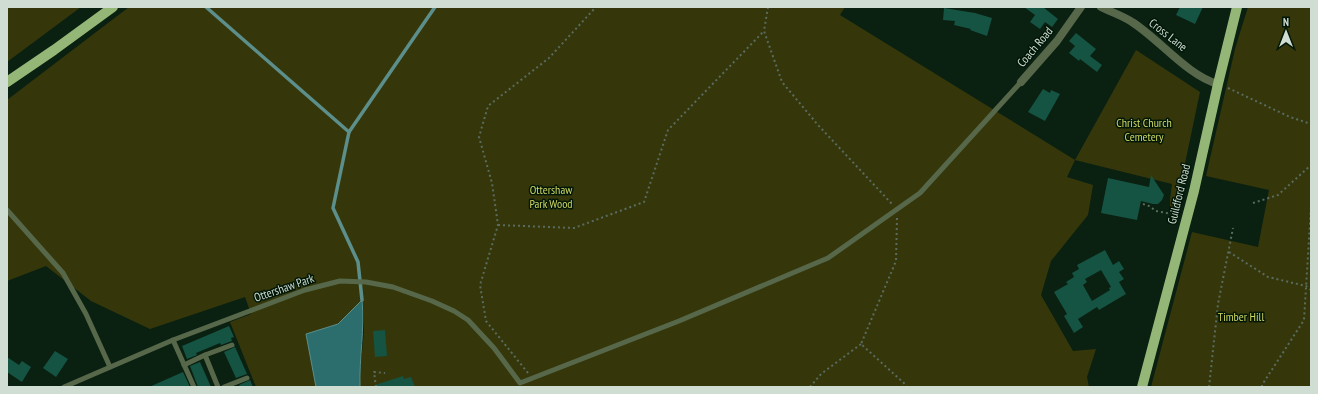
<svg xmlns="http://www.w3.org/2000/svg" width="1318" height="394" font-family="'PT Sans Narrow',sans-serif">
	<rect width="100%" height="100%" fill="#0a2011"/>
	<g fill="#35370b">
		<polygon points="7,7 81,7 7,62"/>
		<path d="M129,7H845L840,15L1075,160L1136,50L1200,92L1175,211L1170,210V200L1172,184L1075,160L1067,177L1093,185L1088,215L1051,261L1041,295L1073,351L1096,349L1087,377L1089,387H360C359,359 368,329 362,301L338,324L306,334L316,387H256L230,322L251,314L245,297L150,329L91,301L46,266L7,281V100Z"/>
		<polygon points="1248,7 1311,7 1311,387 1151,387 1192,232 1258,247 1269,190 1206,176 1235,49"/>
	</g>
	<path fill="#2b6e6d" stroke="#5c8f8b" d="M362,300C365,329 359,358 360,387H316L306,334L338,324Z"/>
	<g fill="none" stroke-linecap="round" stroke-linejoin="round">
		<g stroke="#5c8f8b" stroke-width="3.5">
			<polyline points="206,7 349,132"/>
			<polyline points="362,300 358,262 333,208 349,132 435,7"/>
		</g>
	</g>
	<g fill="#155343" fill-rule="evenodd">
		<polygon points="1024,7 1043,7 1058,19 1052,27 1045,22 1040,29 1030,22 1035,15"/>
		<polygon points="1180,7 1203,7 1195,24 1176,15"/>
		<polygon points="944,8 975,13 992,18 987,36 970,30 971,29 954,25 955,21 943,20"/>
		<polygon points="1076,33 1096,49 1090,56 1102,65 1097,72 1080,59 1079,61 1069,53 1075,46 1069,41"/>
		<polygon points="1043,89 1050,93 1051,90 1060,94 1045,121 1028,112"/>
		<polygon points="1151,175 1164,195 1162,200 1158,204 1153,204 1141,201 1137,220 1101,213 1108,178 1149,187"/>
		<path d="M1105,250L1113,265L1119,261L1124,269L1119,272L1124,279L1119,282L1126,294L1099,310L1097,307L1078,319L1083,327L1074,333L1064,316L1067,314L1054,292L1068,284L1066,282L1074,277L1072,273L1079,269L1077,265ZM1101,270L1111,287L1109,288L1110,290L1092,301L1083,285L1087,282L1085,279Z"/>
		<polygon points="229,326 234,337 231,338 232,341 221,345 220,343 196,353 197,355 187,359 182,346"/>
		<polygon points="385,330 387,356 375,357 373,331"/>
		<polygon points="235,347 247,374 236,378 224,352"/>
		<polygon points="55,351 68,359 56,377 43,368"/>
		<polygon points="7,357 19,365 22,361 31,367 22,382 7,372"/>
		<polygon points="200,362 211,387 198,387 190,366"/>
		<polygon points="183,372 190,387 149,387"/>
		<polygon points="403,376 404,379 411,377 415,387 375,387 375,385"/>
		<polygon points="250,380 253,387 240,387 239,385"/>
	</g>
	<g fill="none" stroke-linecap="round" stroke-linejoin="round">
		<g stroke="#596c5f" stroke-width="2" stroke-dasharray="2 3" stroke-linecap="butt">
			<polyline points="768,7 764,31 782,82 818,125 892,204"/>
			<polyline points="1228,88 1290,117 1311,124"/>
			<polyline points="1253,203 1278,195 1311,165"/>
			<polyline points="1143,204 1149,206 1156,211 1177,215"/>
			<polyline points="897,218 896,261 861,344 906,385 907,387"/>
			<polyline points="498,225 574,228 644,202 668,130 764,31"/>
			<polyline points="1229,252 1268,277 1306,286 1311,290"/>
			<polyline points="528,373 486,321 480,285 498,225 492,183 479,137 488,106 549,58 596,7"/>
			<polyline points="376,387 374,372 385,373"/>
			<polyline points="810,387 821,374 861,344"/>
			<polyline points="1209,387 1218,304 1233,228"/>
			<polyline points="1262,387 1262,385 1304,320 1311,207"/>
		</g>
		<g stroke="#57684a" stroke-width="5">
			<polyline points="7,210 63,273 86,314 110,367"/>
			<polyline points="173,340 194,387"/>
			<polyline points="205,355 232,345"/>
			<polyline points="184,365 205,355 218,387"/>
			<polyline points="64,387 173,340 305,290 340,281 366,282 393,287 432,301 454,311 468,320 494,348 520,383 679,321 828,258 920,193 1021,82"/>
			<polyline points="224,387 247,378"/>
		</g>
		<g stroke="#57684a" stroke-width="8">
			<path d="M1101,7C1111,12 1123,16 1132,22C1159,39 1188,76 1218,84"/>
			<polyline points="1021,82 1057,41 1081,7"/>
		</g>
		<g stroke="#94b778" stroke-width="10">
			<polyline points="7,82 54,50 113,7"/>
			<polyline points="1142,387 1194,191 1218,84 1237,7"/>
		</g>
	</g>
	<g text-anchor="middle" stroke-width="3" stroke-linejoin="round" paint-order="stroke">
		<g font-size="12" fill="#cfddd2" stroke="#021708">
			<text transform="translate(1168 35) rotate(38)" y="4">Cross Lane</text>
			<text transform="translate(1035 47) rotate(-50)" y="4">Coach Road</text>
			<text transform="translate(1179 194) rotate(-76)" y="4">Guildford Road</text>
			<text transform="translate(284 288) rotate(-19)" y="4">Ottershaw Park</text>
		</g>
		<g font-size="12" fill="#d0d761" stroke="#021708">
			<text x="1144" y="127">Christ Church<tspan x="1144" dy="14">Cemetery</tspan></text>
			<text x="551" y="194">Ottershaw<tspan x="551" dy="14">Park Wood</tspan></text>
			<text x="1241" y="321">Timber Hill</text>
		</g>
	</g>
	<rect width="1318" height="394" fill="none" stroke="#cfddd2" stroke-width="16"/>
	<g transform="translate(1286 32)" stroke="#021708" stroke-width="3" paint-order="stroke">
	<path d="M0-3L7 15L0 10L-7 15Z" fill="#cfddd2"/>
	<text y="-6" font-size="11" font-weight="bold" text-anchor="middle" fill="#cfddd2">N</text>
	</g>
</svg>
